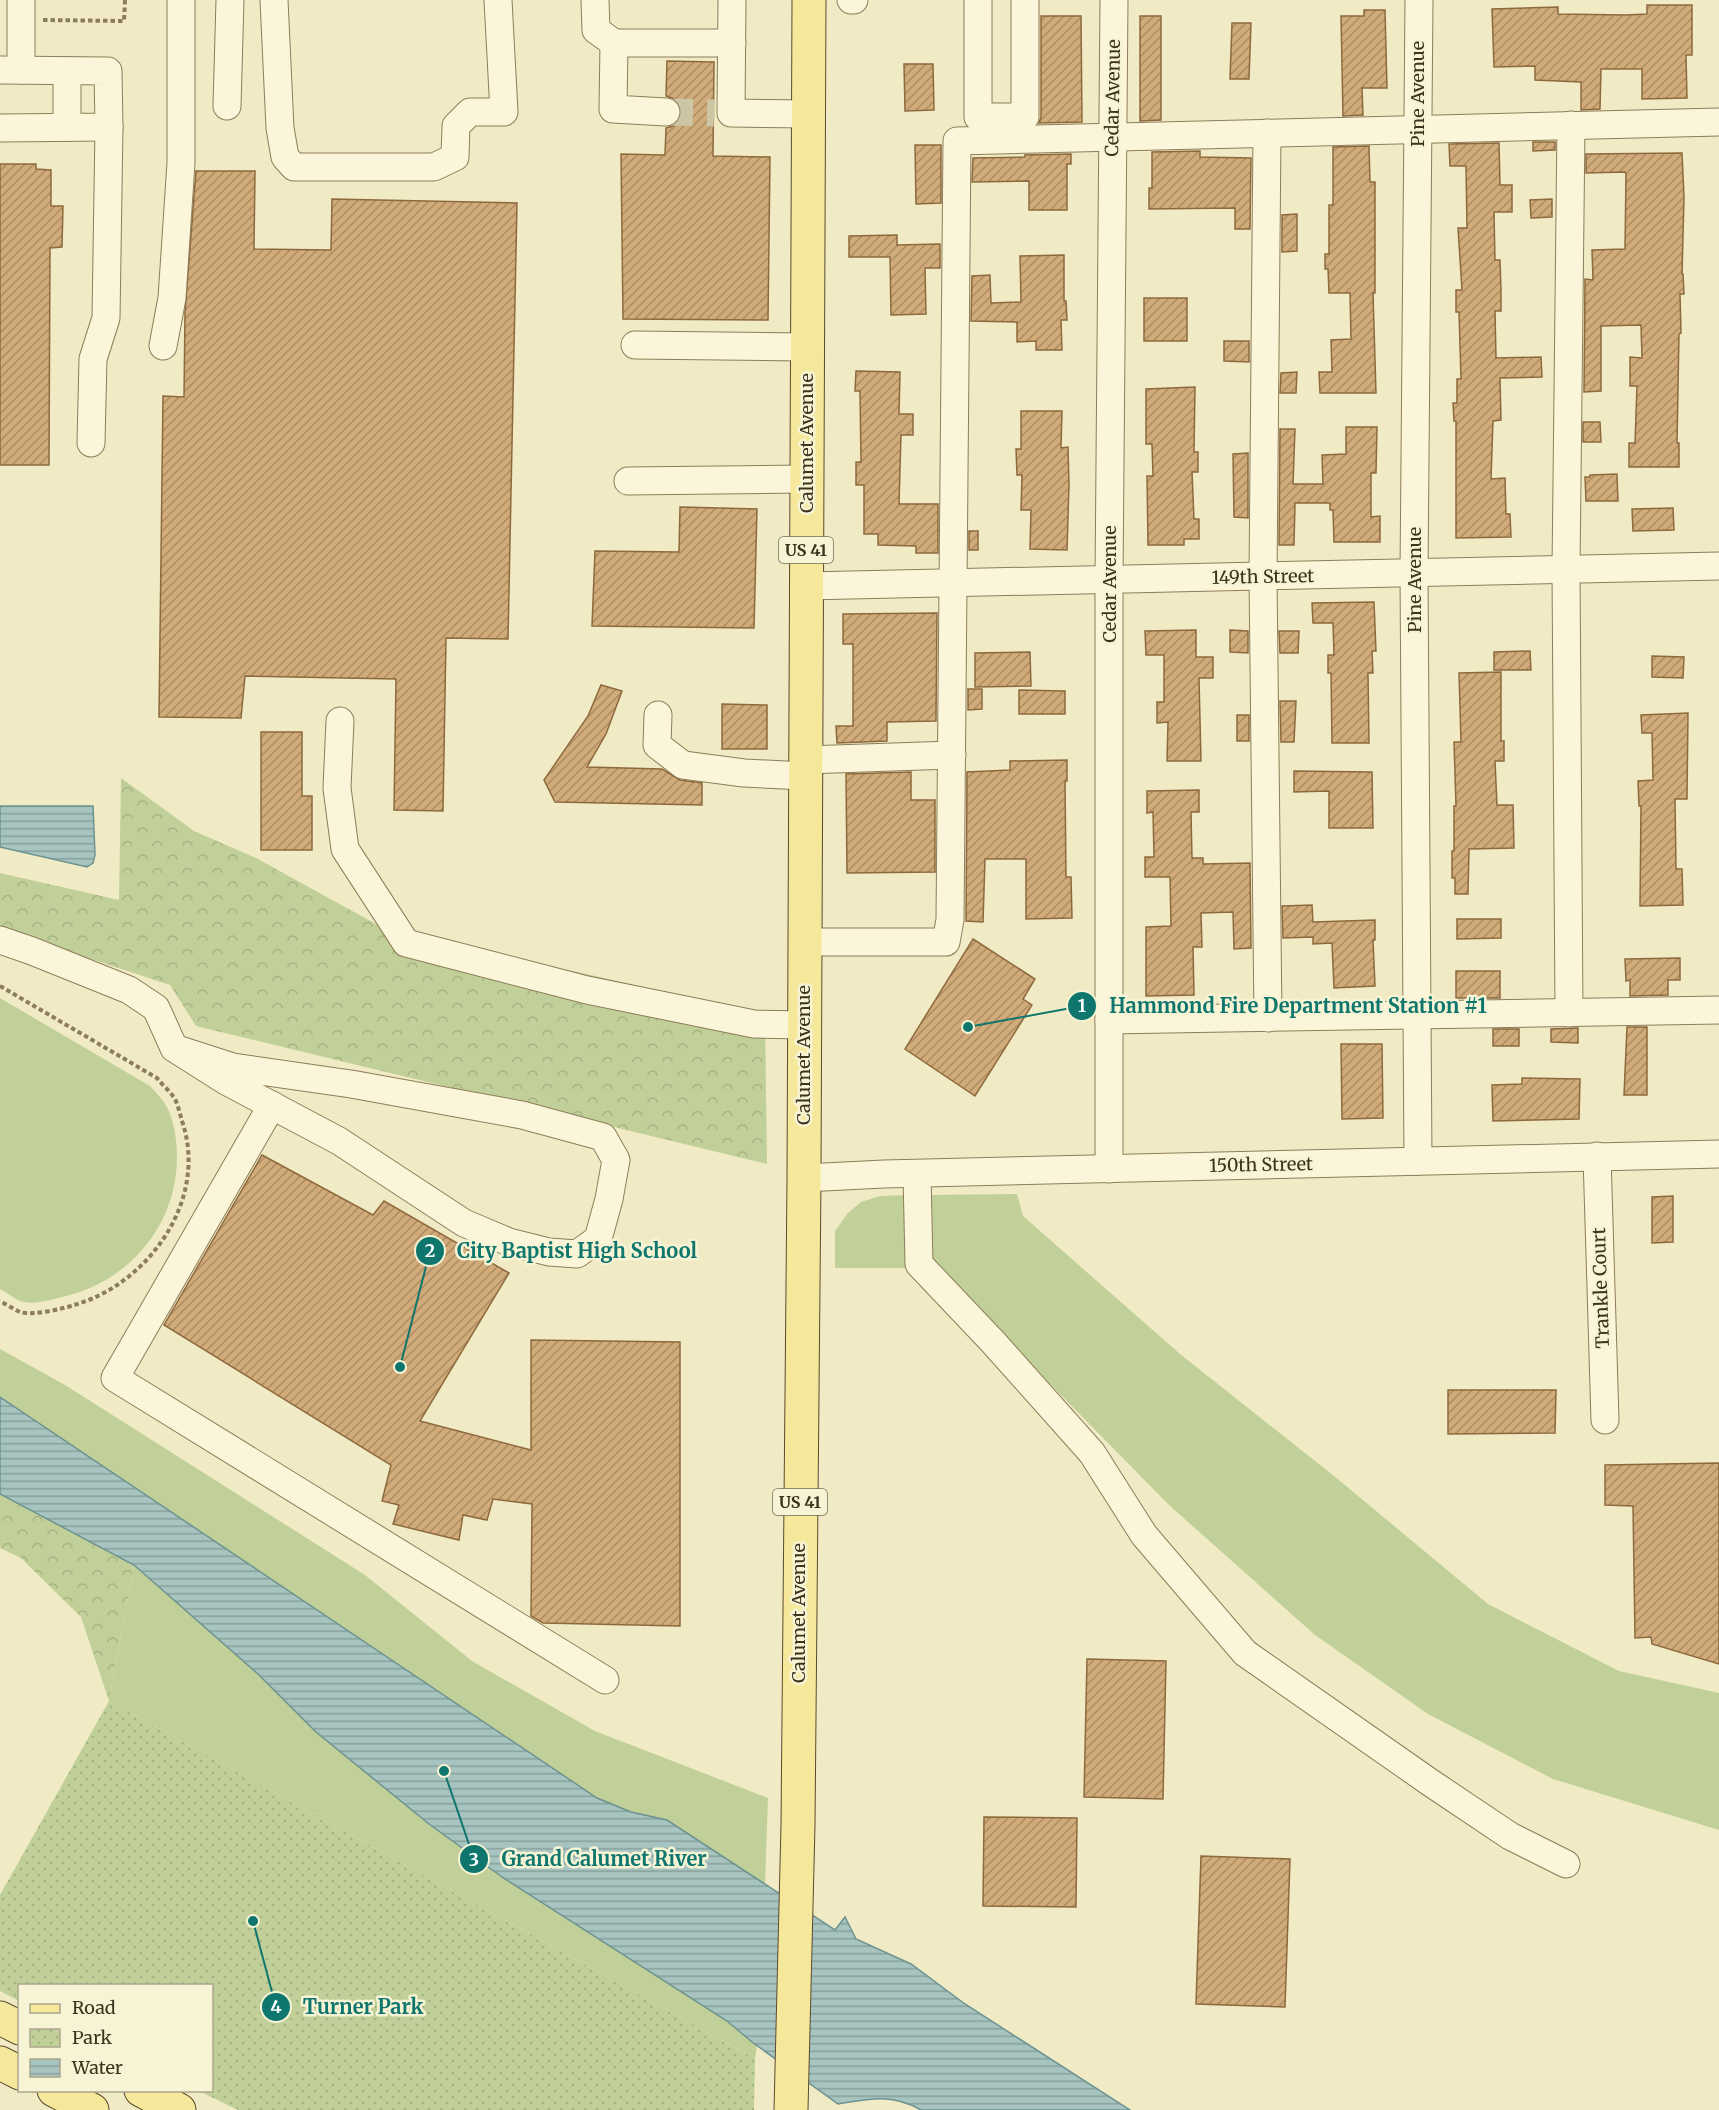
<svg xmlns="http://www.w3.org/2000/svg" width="1719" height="2110" font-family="Merriweather,serif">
	<defs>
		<pattern id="forest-crowns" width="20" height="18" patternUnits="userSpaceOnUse" patternTransform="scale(1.5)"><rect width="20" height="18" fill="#c0d098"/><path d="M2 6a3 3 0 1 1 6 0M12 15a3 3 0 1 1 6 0" fill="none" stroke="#a6b383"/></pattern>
		<pattern id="park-dots" width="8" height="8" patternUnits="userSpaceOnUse" patternTransform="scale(1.5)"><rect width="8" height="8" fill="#c0d098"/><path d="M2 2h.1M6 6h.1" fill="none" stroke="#a6b383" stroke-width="1.8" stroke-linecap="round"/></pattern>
		<pattern id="water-rules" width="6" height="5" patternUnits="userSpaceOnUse" patternTransform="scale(1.5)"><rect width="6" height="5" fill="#a7c4c0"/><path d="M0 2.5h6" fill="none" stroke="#89a09b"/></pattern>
		<pattern id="building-hatch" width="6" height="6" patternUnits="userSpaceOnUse" patternTransform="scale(1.5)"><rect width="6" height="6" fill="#d1ab79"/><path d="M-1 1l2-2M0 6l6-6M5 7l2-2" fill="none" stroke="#ab8c63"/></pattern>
	</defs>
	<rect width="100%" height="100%" fill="#f1ebc5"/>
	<g fill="#c0d098">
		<path d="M0,998L150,1086C155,1092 161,1097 165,1104C174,1118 177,1140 177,1157C177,1223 132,1278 70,1295C58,1298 35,1305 24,1302C16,1301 7,1292 0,1289Z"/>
		<polygon points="1017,1194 1023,1216 1180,1354 1334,1476 1488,1604 1619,1671 1719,1693 1719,1830 1553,1779 1428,1714 1315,1635 1169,1505 1051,1385 930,1257 928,1195"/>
		<polygon points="907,1195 909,1268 835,1268 835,1231 848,1213 861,1202 880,1196"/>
		<polygon points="0,1349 65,1385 365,1575 472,1661 595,1731 768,1798 765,1884 667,1820 631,1812 597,1798 0,1397"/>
		<polygon points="134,1565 258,1674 316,1732 429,1824 502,1877 727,2021 757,2045 755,2059 109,1701"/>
	</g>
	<g fill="url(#forest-crowns)">
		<polygon points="121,778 194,831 256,858 385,929 765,1014 767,1164 196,1026 170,985 0,929 0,873 119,900"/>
		<polygon points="0,1494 134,1565 109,1701 81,1617 21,1558 0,1548"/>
	</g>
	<polygon fill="url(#park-dots)" points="109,1701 755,2059 754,2110 238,2110 199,2091 212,2090 212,1986 20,1986 19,2001 0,1991 0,1895"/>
	<g fill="url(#water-rules)" stroke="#6d9390" stroke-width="1.5">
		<polygon points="0,806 93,806 95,855 93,863 87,867 0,847"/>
		<path d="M0,1397L597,1798L631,1812L667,1820L835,1930L845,1917L856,1939L911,1964L965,2004L1130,2110H921C891,2093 869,2099 838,2104L752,2042L727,2021L502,1877L429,1824L316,1732L258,1674L134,1565L0,1494Z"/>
	</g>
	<g fill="url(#building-hatch)" stroke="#8d6a3e" stroke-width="1.5">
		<polygon points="1647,5 1692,5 1692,55 1686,55 1687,98 1642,99 1642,69 1601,69 1600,109 1581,110 1581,82 1535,80 1535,66 1494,67 1492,9 1558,7 1558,14 1626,15 1647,14"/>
		<polygon points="1364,10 1385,10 1387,88 1362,88 1363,115 1343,116 1341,16 1364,16"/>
		<polygon points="1041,16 1081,16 1082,122 1039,123 1041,117"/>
		<polygon points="1140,16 1161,16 1161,120 1140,121"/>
		<polygon points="1232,23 1251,23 1249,79 1230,79"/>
		<polygon points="667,61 714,62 713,156 770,157 768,320 623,319 621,154 665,155 666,128 673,126 679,121 682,112 680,105 675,99 666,96"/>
		<polygon points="904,64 933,64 934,110 905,111"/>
		<polygon points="1533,142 1555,142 1555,150 1533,151"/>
		<polygon points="1499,143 1500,185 1512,185 1512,212 1494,212 1495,260 1500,260 1501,290 1501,311 1495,311 1496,358 1541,357 1542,377 1500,378 1501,420 1493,421 1491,479 1505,478 1506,514 1510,514 1511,537 1456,538 1456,421 1454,421 1453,403 1457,403 1457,379 1461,379 1459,312 1456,312 1456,290 1462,290 1458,228 1467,228 1466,166 1450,166 1449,144"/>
		<polygon points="915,145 941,145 941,203 916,204"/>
		<polygon points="1369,146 1370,182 1375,182 1375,293 1373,293 1376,393 1320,393 1319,372 1332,372 1331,340 1351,339 1350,293 1329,293 1328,269 1325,269 1325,254 1329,254 1329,205 1333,205 1333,147"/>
		<polygon points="1200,151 1200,157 1251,158 1250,229 1235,229 1235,208 1149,209 1149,188 1152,188 1152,152"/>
		<polygon points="1682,153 1684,197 1682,274 1683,274 1684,294 1680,294 1681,333 1679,334 1677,443 1679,443 1679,467 1629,467 1629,443 1635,443 1637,386 1630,386 1630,357 1642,358 1641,325 1601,326 1601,391 1584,392 1585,279 1593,280 1592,250 1625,249 1626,174 1625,172 1586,173 1586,154"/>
		<polygon points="1071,154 1071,164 1067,164 1067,210 1029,210 1029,181 972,182 973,158 1025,157 1025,155"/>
		<polygon points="0,164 36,164 36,169 51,170 51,206 63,206 62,247 50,248 49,465 0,465"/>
		<polygon points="196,171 255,171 254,249 331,250 332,199 517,203 508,639 446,638 443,811 394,810 396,679 245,676 241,718 159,717 163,396 184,397 185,312"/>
		<polygon points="1552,199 1552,217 1531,218 1530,200"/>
		<polygon points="1297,214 1297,251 1282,252 1282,215"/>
		<polygon points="897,235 897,245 940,244 940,268 925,268 926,314 891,315 890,257 849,257 849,236"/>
		<polygon points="1064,255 1064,301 1066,301 1067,320 1061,320 1062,350 1036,350 1036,341 1017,342 1017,322 971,321 972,276 990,275 991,303 1021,302 1020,256"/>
		<rect x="1144" y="298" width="43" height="43"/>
		<polygon points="1224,341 1249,341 1249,362 1224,361"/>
		<polygon points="856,371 900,372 899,414 913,414 913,435 901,435 899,504 938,504 938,553 916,553 916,546 878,545 878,534 864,534 864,485 856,485 856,462 861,462 860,391 855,391"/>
		<polygon points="1297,372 1296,393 1280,393 1281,373"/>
		<polygon points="1195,387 1194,452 1198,452 1198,472 1192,472 1194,519 1199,519 1199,539 1184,539 1184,545 1148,545 1147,476 1153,476 1152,444 1146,444 1146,389"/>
		<polygon points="1021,411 1062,411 1061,448 1068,447 1069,485 1067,550 1030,549 1031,510 1021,510 1022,475 1017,475 1016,449 1021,449"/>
		<polygon points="1583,422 1600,422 1601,442 1583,442"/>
		<polygon points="1346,427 1377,427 1376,473 1371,473 1371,517 1380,516 1380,542 1334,542 1333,510 1330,510 1330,503 1295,503 1294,545 1279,545 1280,429 1295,429 1293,484 1323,484 1322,455 1346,454"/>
		<polygon points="1248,453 1248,518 1234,517 1233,454"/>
		<polygon points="1617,474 1618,501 1586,501 1585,477 1590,477 1590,475"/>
		<polygon points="680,507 757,509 754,628 592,626 595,551 679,552"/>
		<polygon points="1673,508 1674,530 1633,531 1632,509"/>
		<rect x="969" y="531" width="9" height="19"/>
		<polygon points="1374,602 1376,651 1372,651 1373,673 1368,673 1369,743 1332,743 1331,673 1328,673 1328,655 1334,655 1333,623 1313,623 1312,603"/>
		<polygon points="937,613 936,721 887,722 887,741 837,743 836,726 853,726 853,644 843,644 843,614"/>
		<polygon points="1196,630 1196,657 1213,657 1213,678 1199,678 1201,761 1167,761 1168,722 1157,723 1157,702 1164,702 1164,655 1146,655 1145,631"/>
		<polygon points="1230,630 1248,631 1248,653 1230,652"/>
		<polygon points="1279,631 1299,631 1298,653 1280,653"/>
		<polygon points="1530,651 1531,670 1494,670 1494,652"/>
		<polygon points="1030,652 1031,686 975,687 975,653"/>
		<polygon points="1652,656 1684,657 1683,678 1652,677"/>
		<polygon points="1501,672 1501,741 1504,741 1504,761 1495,761 1497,805 1513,805 1514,848 1469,849 1468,894 1455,894 1455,878 1452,878 1452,851 1454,851 1454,806 1456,806 1454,742 1461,742 1459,673"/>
		<polygon points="601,685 622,691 606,734 587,767 662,769 680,780 702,783 702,805 555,802 544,780 588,716"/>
		<polygon points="968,689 982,689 982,709 968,710"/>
		<polygon points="1019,690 1065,691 1065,714 1019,714"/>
		<polygon points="1280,701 1296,701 1294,742 1281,742"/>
		<polygon points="722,704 767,705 767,749 722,749"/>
		<polygon points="1688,713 1687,799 1675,799 1676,869 1682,869 1683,905 1640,906 1641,806 1639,806 1638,781 1653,780 1652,733 1642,733 1641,715"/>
		<rect x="1237" y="715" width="12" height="26"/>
		<polygon points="261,732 302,732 302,796 312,796 312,850 261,850"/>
		<polygon points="1067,760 1067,781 1065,781 1066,877 1071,877 1072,918 1026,919 1026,859 985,859 983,922 966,921 967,772 1010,770 1010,761"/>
		<polygon points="1294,771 1372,772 1373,828 1329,828 1329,791 1294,792"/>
		<polygon points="911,772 911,800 935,800 935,872 847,873 846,774"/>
		<polygon points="1199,790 1199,812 1191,812 1192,858 1203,858 1203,864 1250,863 1251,948 1234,949 1233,912 1201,913 1202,947 1193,947 1194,995 1146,996 1146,927 1171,926 1170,877 1145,877 1145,857 1154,857 1153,812 1147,813 1147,791"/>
		<polygon points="1312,905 1313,922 1375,920 1375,940 1373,940 1375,986 1334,988 1332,943 1313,944 1313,937 1283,938 1282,906"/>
		<polygon points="1457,919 1501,919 1501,938 1457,939"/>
		<polygon points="973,939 1035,979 1023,999 1032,1005 975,1096 905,1049"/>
		<polygon points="1680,958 1680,980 1668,980 1668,995 1630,996 1630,980 1626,981 1625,959"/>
		<rect x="1456" y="971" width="44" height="27"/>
		<polygon points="1627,1027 1647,1027 1647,1095 1624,1095"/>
		<polygon points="1578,1028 1578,1043 1551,1042 1551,1029"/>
		<rect x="1493" y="1029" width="26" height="17"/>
		<polygon points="1341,1044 1382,1044 1383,1118 1342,1119"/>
		<polygon points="1522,1078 1580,1079 1579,1119 1493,1121 1492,1085 1522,1084"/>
		<polygon points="262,1155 373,1215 384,1201 509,1273 420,1421 531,1450 531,1340 680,1342 680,1626 543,1623 531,1616 532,1504 493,1499 487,1520 463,1515 459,1540 393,1524 399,1505 382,1501 391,1465 164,1325"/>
		<polygon points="1673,1196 1673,1242 1652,1243 1652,1197"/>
		<polygon points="1448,1390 1556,1390 1555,1433 1448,1434"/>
		<polygon points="1719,1463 1719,1664 1652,1644 1651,1637 1635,1638 1633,1506 1605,1505 1605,1465"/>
		<polygon points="1087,1659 1166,1661 1163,1799 1084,1797"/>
		<polygon points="984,1817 1077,1818 1076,1907 983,1906"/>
		<polygon points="1201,1856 1290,1859 1285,2007 1196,2004"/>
	</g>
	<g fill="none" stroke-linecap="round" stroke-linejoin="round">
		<polyline stroke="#cdc6a4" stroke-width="27" stroke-dasharray="27 14" stroke-linecap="butt" points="666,112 714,113"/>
		<defs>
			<g id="minor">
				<polyline points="274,0 280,128 285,157 294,167 434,167 455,157 456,126 470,112 504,112 498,0"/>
				<polyline points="595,0 596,30 614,43 613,109 666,112"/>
				<polyline points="732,0 731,113 808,114"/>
				<polyline points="851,0 854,0"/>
				<polyline points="978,0 978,117 1025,117 1025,0"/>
				<polyline points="614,43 732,43"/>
				<polyline points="0,70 108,71 109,127 0,128"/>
				<polyline points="21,70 21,0"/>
				<polyline points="227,106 230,0"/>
				<polyline points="67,127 67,71"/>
				<polyline points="1267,133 1263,577 1268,1018"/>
				<polyline points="635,345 807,347"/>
				<polyline points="163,346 172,298 181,163 181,0"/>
				<polyline points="91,443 93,359 106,318 109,127"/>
				<polyline points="628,481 807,479"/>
				<polyline points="806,586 1719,566"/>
				<polyline points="658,715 657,745 683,765 744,773 805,776"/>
				<polyline points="340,721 337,788 345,849 406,943 587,990 754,1024 804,1025"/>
				<polyline points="805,760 952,755"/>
				<polyline points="0,940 32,951 129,990 156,1008 174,1048 226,1081 339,1141 464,1223 509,1242 549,1252 577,1254 598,1239 609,1199 616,1160 603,1137 522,1115 351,1084 233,1067 174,1048"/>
				<polyline points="805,942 946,942 950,920 957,141 1719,122"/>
				<polyline points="1569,1013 1566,570 1571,125"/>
				<polyline points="1109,1020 1719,1010"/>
				<polyline points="272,1105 115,1378 605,1680"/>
				<polyline points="1597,1156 1605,1420"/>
				<polyline points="1418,1161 1414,574 1419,0"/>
				<polyline points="1109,1169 1109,580 1114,0"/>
				<polyline points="917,1174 919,1264 993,1342 1092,1453 1144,1535 1245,1653 1431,1783 1510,1836 1566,1864"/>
				<polyline points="804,1178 884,1174 1719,1154"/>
			</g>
			<g id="major">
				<polyline points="0,2018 20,2028"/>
				<polyline points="0,2063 20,2073"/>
				<polyline points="54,2090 92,2110"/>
				<polyline points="141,2090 179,2110"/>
				<polyline points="791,2110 798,1825 804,1178 809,0"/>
			</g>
		</defs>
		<use href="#minor" stroke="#8d7d5a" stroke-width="29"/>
		<use href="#major" stroke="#5a4a2e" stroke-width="35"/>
		<g stroke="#8d7d5a" stroke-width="4" stroke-dasharray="4.5 3" stroke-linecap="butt">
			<polyline points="43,20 124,21 125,0"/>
			<path d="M0,986L157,1078C162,1085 170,1091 175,1099C178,1105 180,1114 182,1121C209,1199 149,1284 74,1305C62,1309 32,1316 20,1312C13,1309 6,1304 0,1301"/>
		</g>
		<use href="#minor" stroke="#fbf6d9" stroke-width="27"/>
		<use href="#major" stroke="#f5e89b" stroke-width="33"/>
	</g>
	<g text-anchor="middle" stroke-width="5" stroke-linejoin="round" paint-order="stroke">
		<g fill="#f7f3d5" stroke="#746c55" stroke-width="1.5">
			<rect x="779" y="537" width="54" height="26" rx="4.5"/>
			<rect x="773" y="1489" width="54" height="26" rx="4.5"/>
		</g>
		<g font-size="16" font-weight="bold" fill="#3c321e">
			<text x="806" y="556">US 41</text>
			<text x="800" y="1508">US 41</text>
		</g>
		<g font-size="18" fill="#3c321e" stroke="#f7f3d5">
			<text transform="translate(1418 94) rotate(-90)" y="6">Pine Avenue</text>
			<text transform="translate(1113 98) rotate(-89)" y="6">Cedar Avenue</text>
			<text transform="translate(807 443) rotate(-90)" y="6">Calumet Avenue</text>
			<text transform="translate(1263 577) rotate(-1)" y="6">149th Street</text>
			<text transform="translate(1415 580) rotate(-90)" y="6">Pine Avenue</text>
			<text transform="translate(1110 584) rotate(-90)" y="6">Cedar Avenue</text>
			<text transform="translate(804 1055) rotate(-90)" y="6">Calumet Avenue</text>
			<text transform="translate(1261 1165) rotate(-1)" y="6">150th Street</text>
			<text transform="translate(1601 1288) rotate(-92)" y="6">Trankle Court</text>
			<text transform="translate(799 1613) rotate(-90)" y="6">Calumet Avenue</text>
		</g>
	</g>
	<path fill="none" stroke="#0f766e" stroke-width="2" d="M968 1027L1082 1006M400 1367L430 1251M444 1771L474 1859M253 1921L276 2007"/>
	<g fill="#0f766e" stroke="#f7f3d5" stroke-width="2">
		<circle cx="968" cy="1027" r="6"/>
		<circle cx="400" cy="1367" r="6"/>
		<circle cx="444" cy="1771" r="6"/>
		<circle cx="253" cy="1921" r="6"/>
		<circle cx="1082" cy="1006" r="15"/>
		<circle cx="430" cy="1251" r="15"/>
		<circle cx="474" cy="1859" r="15"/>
		<circle cx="276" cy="2007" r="15"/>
	</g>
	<g font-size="18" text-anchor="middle" font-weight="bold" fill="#fff">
		<text x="1082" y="1012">1</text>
		<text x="430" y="1257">2</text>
		<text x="474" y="1866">3</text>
		<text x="276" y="2013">4</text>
	</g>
	<g font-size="20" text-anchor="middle" font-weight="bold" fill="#0f766e" stroke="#f7f3d5" stroke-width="5" stroke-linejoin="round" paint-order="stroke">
		<text x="1298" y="1013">Hammond Fire Department Station #1</text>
		<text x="577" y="1258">City Baptist High School</text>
		<text x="604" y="1866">Grand Calumet River</text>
		<text x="363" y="2014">Turner Park</text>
	</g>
	<rect x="18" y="1984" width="195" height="108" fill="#f7f3d5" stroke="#aca68c" stroke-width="1.5"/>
	<rect x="30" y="2004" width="30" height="9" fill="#f5e89b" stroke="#aca68c" stroke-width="1.5"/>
	<text x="72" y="2014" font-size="18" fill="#3c321e">Road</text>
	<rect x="30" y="2029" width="30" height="18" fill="url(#park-dots)" stroke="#aca68c" stroke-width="1.5"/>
	<text x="72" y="2044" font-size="18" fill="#3c321e">Park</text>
	<rect x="30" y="2059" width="30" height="18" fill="url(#water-rules)" stroke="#aca68c" stroke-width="1.5"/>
	<text x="72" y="2074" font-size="18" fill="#3c321e">Water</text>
</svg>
